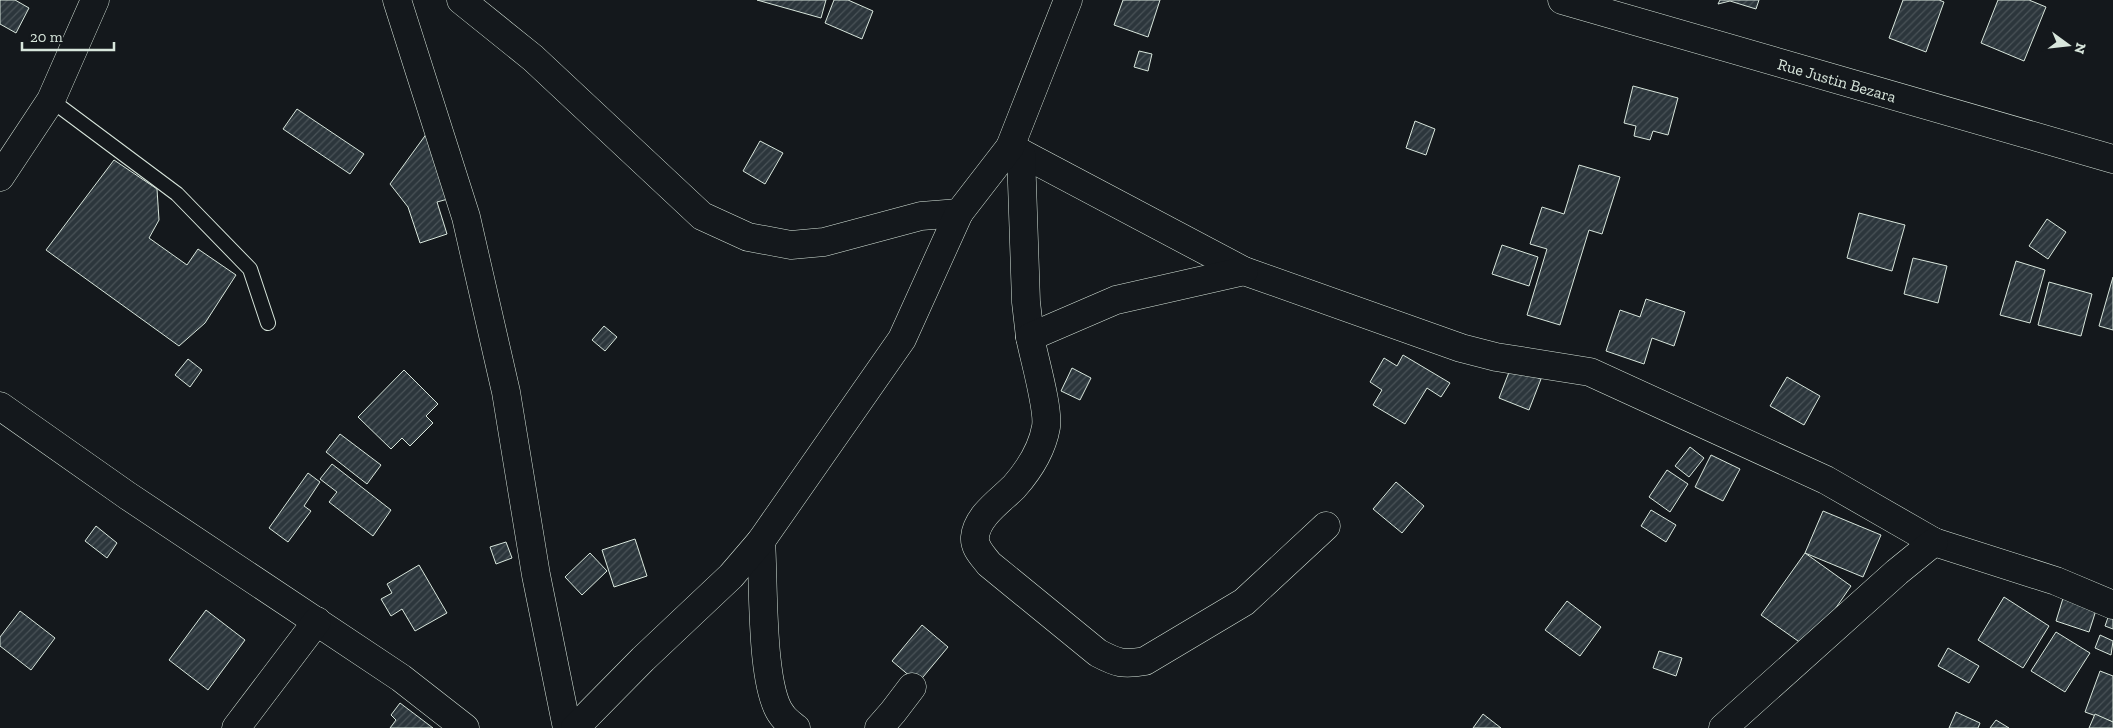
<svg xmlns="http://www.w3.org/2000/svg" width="2113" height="728" font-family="'Zilla Slab',serif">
	<defs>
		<pattern id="building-hatch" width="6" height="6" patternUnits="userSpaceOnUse" patternTransform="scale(1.25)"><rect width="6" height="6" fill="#2c363c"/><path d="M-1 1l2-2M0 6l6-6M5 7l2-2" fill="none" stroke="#4a5358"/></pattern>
	</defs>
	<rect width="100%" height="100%" fill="#14181c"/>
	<g fill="url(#building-hatch)" stroke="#d8e6dc">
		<polygon points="0,0 15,0 29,8 16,33 0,24"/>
		<polygon points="757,0 826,0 821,18"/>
		<polygon points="834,0 848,0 873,11 862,39 825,23"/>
		<polygon points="1123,0 1160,0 1148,37 1114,25"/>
		<polygon points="1720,0 1759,0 1756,9 1730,1 1718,4"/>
		<polygon points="1903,0 1939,0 1944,2 1926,52 1889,38"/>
		<polygon points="1998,0 2029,0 2046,7 2024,61 1981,43"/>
		<polygon points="1139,51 1152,54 1148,71 1134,67"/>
		<polygon points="1633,86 1678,98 1668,135 1653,131 1650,140 1634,136 1636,126 1624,123"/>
		<polygon points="297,109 364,154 350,174 283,129"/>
		<polygon points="1415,121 1435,129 1426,155 1406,148"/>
		<polygon points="427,133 448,199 437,202 447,234 420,243 408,207 390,184"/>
		<polygon points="760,141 783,153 765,184 743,171"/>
		<polygon points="114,160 157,189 159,220 149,238 187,265 198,249 236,275 205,323 179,346 46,250"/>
		<polygon points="1579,165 1620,177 1602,234 1589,230 1560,325 1527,315 1547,249 1530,244 1542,207 1564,214"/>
		<polygon points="1859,213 1905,225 1892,271 1847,258"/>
		<polygon points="2047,219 2066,232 2048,259 2029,246"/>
		<polygon points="1502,245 1538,257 1529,286 1492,274"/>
		<polygon points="1913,258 1947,266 1938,303 1904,294"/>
		<polygon points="2016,261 2045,270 2030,323 2000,315"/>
		<polygon points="2113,277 2113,330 2099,326"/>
		<polygon points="2049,282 2092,294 2081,336 2038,325"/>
		<polygon points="1646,299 1685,312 1674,346 1652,338 1644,364 1606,351 1620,310 1640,317"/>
		<polygon points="604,326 617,337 605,351 592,340"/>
		<polygon points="1403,355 1450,383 1441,397 1427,388 1405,424 1373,405 1382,390 1370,382 1384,358 1397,366"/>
		<polygon points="188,359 202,370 190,387 175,375"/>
		<polygon points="1511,367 1541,379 1529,410 1499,398"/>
		<polygon points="1072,368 1091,378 1080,400 1061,391"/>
		<polygon points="404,370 438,404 426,416 433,423 410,446 402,438 391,449 358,417"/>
		<polygon points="1787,377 1820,396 1804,425 1770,406"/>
		<polygon points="340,434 381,465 367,484 326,452"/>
		<polygon points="1690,447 1704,458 1689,477 1675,466"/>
		<polygon points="1711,455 1740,469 1723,501 1695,487"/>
		<polygon points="332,464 391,510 373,536 329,502 337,492 320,479"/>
		<polygon points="1667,470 1688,484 1670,512 1649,497"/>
		<polygon points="308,473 320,482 304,506 311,511 288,542 269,528"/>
		<polygon points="1396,482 1424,506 1402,533 1373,509"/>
		<polygon points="1651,510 1676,525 1666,542 1641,526"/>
		<polygon points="1823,511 1881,535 1863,577 1805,553"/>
		<polygon points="96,526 117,543 107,558 85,541"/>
		<polygon points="635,539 647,576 614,587 602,550"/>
		<polygon points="506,542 512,558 496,564 490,547"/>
		<polygon points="590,553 607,571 582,595 565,577"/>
		<polygon points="1805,553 1851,586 1808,648 1761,615"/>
		<polygon points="419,565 447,613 415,631 402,609 391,616 381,599 392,593 387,584"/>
		<polygon points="2064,595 2097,607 2089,632 2056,621"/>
		<polygon points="2004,597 2049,626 2023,668 1978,640"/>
		<polygon points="1567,601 1601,627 1580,656 1545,630"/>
		<polygon points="2112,606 2113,607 2113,629 2105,626"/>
		<polygon points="206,610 245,640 208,690 169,660"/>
		<polygon points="20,611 55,638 31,670 0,646 0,637"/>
		<polygon points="922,625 948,647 918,683 892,661"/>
		<polygon points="2056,632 2090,653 2065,692 2031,671"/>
		<polygon points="2100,635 2113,641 2111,655 2095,648"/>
		<polygon points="1948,648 1979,666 1969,683 1938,666"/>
		<polygon points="1659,651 1682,658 1676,676 1653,668"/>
		<polygon points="2100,671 2113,676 2113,722 2085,712"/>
		<polygon points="400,703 433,728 390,728 396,720 391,715"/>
		<polygon points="1956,712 1980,723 1978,728 1949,728"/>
		<polygon points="1483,714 1501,728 1473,728"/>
		<polygon points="2095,714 2113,722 2113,728 2089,728"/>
		<polygon points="1996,720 2009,728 1990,728"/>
	</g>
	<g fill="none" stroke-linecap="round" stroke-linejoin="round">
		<defs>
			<polyline id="service" points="51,100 177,194 250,269 268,323"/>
			<g id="minor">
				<polyline points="397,0 466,217 506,392 536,575 567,728"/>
				<polyline points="461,0 533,58 702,216 748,237 791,245 824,242 921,216 959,213"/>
				<polyline points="1010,147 1244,271 1461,348 1496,357 1590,372 1826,480 1934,542 2056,581 2113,605"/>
				<polyline points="1021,153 1026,302 1030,337"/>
				<polyline points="0,177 51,100 95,0"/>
				<path d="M1244,271L1116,300L1030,337C1034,358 1049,409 1046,427C1042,450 1029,470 1014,487C1000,501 977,516 975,537C974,548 983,556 989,564L1098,653C1117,663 1123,665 1145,661L1244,602L1326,526"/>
				<polyline points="0,406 128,496 401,678 465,728"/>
				<path d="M761,541C764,579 760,688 782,715C785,720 791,724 796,728"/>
				<polyline points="236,728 317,621"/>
				<polyline points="575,728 643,659 731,576 761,541 902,339 959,213 1010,147 1068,0"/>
				<polyline points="879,728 893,712 912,687"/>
				<polyline points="1723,728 1897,572 1934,542"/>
			</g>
			<polyline id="tertiary" points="1562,0 2113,159"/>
		</defs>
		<use href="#service" stroke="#d8e6dc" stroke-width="16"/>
		<use href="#minor" stroke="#d8e6dc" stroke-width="29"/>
		<use href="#tertiary" stroke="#d8e6dc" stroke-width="29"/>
		<use href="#service" stroke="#14181c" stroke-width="14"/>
		<use href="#minor" stroke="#14181c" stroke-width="28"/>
		<use href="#tertiary" stroke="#14181c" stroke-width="28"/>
	</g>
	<g text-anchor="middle" stroke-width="4" stroke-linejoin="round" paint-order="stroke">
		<g font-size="16" fill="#d8e6dc" stroke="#14181c">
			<text transform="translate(1837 80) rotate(16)" y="6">Rue Justin Bezara</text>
		</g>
	</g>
	<g transform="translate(2068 45) rotate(105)" stroke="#14181c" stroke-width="4" paint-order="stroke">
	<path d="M0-4L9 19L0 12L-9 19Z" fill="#d8e6dc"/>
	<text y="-8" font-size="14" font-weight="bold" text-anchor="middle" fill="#d8e6dc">N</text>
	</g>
	<path d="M22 42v8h92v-8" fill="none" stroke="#d8e6dc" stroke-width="2.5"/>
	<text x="30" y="42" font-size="15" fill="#d8e6dc" stroke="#14181c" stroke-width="4" paint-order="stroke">20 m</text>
</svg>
